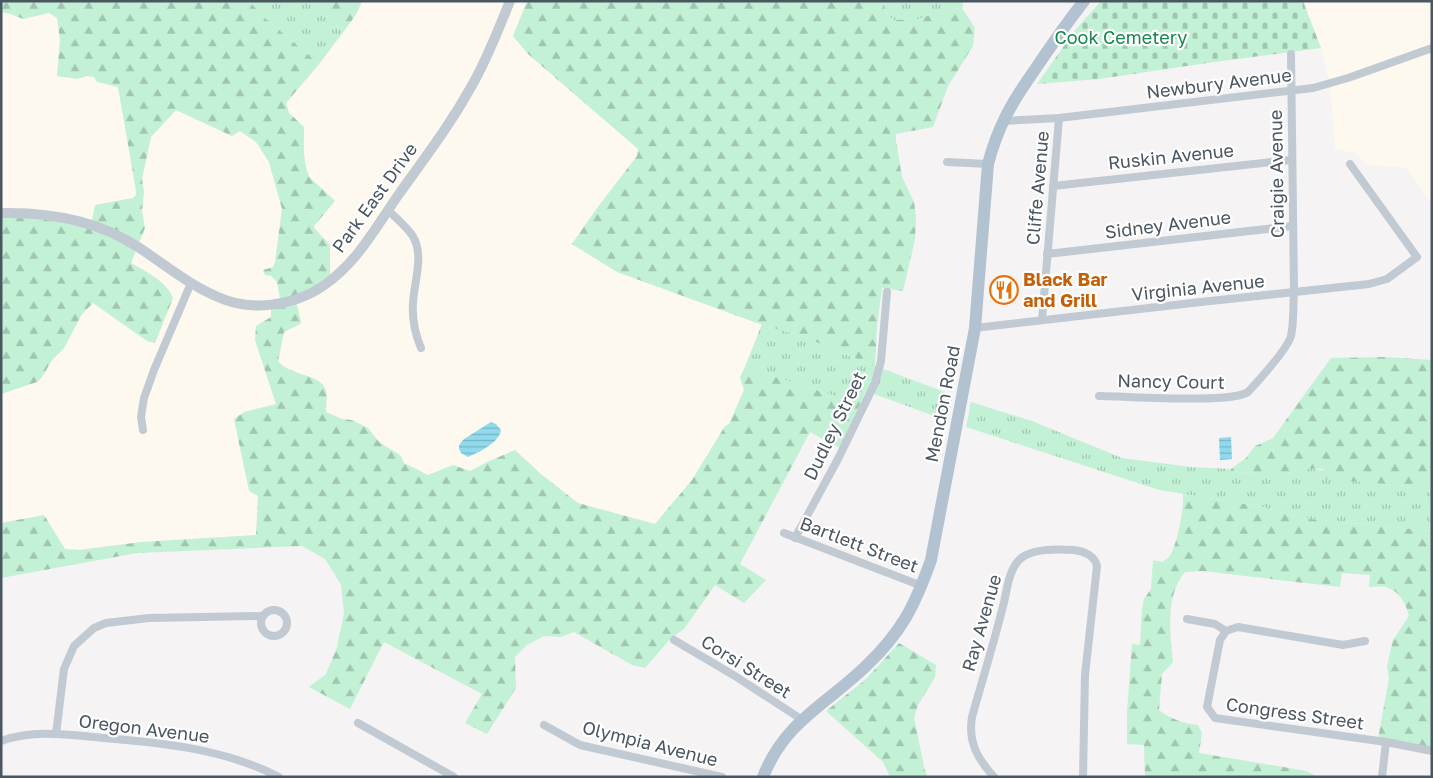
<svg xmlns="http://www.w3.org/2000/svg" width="1433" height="778" font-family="'Golos Text',sans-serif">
	<defs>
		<pattern id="grass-tufts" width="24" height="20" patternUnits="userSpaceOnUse" patternTransform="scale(1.25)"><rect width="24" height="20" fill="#c3f1d5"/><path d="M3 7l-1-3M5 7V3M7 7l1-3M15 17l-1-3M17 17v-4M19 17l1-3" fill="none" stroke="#a0c6b0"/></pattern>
		<pattern id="forest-firs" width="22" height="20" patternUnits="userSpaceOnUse" patternTransform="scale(1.25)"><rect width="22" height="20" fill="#c3f1d5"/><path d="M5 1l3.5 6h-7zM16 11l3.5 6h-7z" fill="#a0c6b0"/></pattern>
		<pattern id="cemetery-stones" width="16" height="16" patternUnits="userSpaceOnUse" patternTransform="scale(1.25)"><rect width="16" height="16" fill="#c3f1d5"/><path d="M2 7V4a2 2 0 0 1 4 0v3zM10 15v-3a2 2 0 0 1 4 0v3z" fill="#a0c6b0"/></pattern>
		<pattern id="water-rules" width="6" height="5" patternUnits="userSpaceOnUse" patternTransform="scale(1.25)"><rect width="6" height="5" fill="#90daee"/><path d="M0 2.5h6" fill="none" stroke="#78b4c4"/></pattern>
	</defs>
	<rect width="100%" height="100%" fill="#f5f3f3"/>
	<g fill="#fdf9ef">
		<polygon points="362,1 527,1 514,36 528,54 638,149 637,156 597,208 572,244 617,272 762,324 745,367 740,377 744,390 729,424 725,426 692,480 655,524 578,503 542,475 515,450 487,462 470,472 453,465 428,475 404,463 400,455 379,442 368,428 352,420 342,419 326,412 325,388 319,381 284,368 278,361 284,332 300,325 301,322 296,301 330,245 315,229 314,226 334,198 310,178 308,173 304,159 304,127 289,113 285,103 316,69 357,13"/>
		<polygon points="1303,1 1432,1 1432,205 1407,168 1369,165 1354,153 1335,148 1330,86 1321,48"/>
		<polygon points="1,12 11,14 23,19 49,13 57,18 60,40 57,76 77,79 87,76 94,77 97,82 118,87 136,195 133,198 95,205 91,225 1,215"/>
		<polygon points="176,110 232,136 240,131 256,142 269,162 282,209 275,262 273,267 280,299 255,340 276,404 244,412 258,496 256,535 141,542 79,550 65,549 44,515 1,523 1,394 37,382 42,377 52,360 64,348 82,314 93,303 147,341 155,343 173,298 169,289 151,275 131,263 145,228 142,210 144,192 142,179 151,137"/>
	</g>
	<g fill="url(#grass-tufts)">
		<polygon points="249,1 314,1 327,17 344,31 319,64 266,19"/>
		<polygon points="884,1 963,1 962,8 941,11 919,19 893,20 885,11"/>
		<polygon points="762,324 804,337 875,366 953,395 948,421 866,391 841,398 745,367"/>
		<polygon points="971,402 1032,421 1122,458 1191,467 1231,469 1231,471 1257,474 1287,474 1311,468 1384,484 1432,491 1432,531 1300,518 1263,507 1159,490 966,427"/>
	</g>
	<g fill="url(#forest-firs)">
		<path d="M1,1H249L266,19L319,64L286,103L289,113L304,127C304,144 302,162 310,178L335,201L314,226L315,229L330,245V282L296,301L301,322L300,324L284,332L278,361C288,375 319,374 325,388C328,394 326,405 326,412L342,419L352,420L368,428L379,442L400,455L404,463L428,475L453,465L470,471L487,462L515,450L542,475L578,503L655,524L692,480L725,426L729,424L744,390L740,377L745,367L841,398L866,391L840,448L810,432L740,564L766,580L744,603L715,585L684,629L671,638L645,668L632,665L574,632L561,637L544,636L527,645L515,657L516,688L487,734L465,723L482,694L384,642L350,709L309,687L326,674L337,647L344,613L341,584L325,559L302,546L137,553L1,578V523L44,515L65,549L79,550L141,542L256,535L258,496L249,491L234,419L244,412L276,404L255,340L256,326L271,317V306L280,299L277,282L271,276L265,275L263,270L273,267L275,262L282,209L269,162L256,142L240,131L232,136L176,110L151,137L142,179L144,192L142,210L145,228L131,263C147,272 166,281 173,298L155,343L147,341L93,303L82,314L64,348L52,360L42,377L37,382L1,394V215L91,225L95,205L133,198L136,195V190L118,87L97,82L94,77L87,76L77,79L57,76L60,40L57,18L49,13L23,19L11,14L1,12Z"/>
		<polygon points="314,1 362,1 357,13 344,31 327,17"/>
		<polygon points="527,1 884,1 885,11 893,20 919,19 941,11 962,8 975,28 973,46 948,86 933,127 896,134 896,141 902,177 914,202 916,217 915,239 903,291 882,288 877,326 875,366 804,337 754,322 617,272 572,244 597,208 637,156 638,149 528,54 513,36"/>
		<path d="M1385,357L1432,360V491L1384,484L1327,479L1323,469C1307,467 1302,472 1287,474C1269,476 1250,473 1231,471V469L1246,458L1255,446L1273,438L1331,358Z"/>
		<path d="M1183,494L1263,507L1300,518L1432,531V749L1378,739L1389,678L1387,666L1393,640L1409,616C1406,604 1400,591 1386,587C1382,586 1374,587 1369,587L1370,575L1342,573L1340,587L1202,571L1185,572C1165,596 1170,633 1173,662L1162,674L1159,710C1172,720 1183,723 1198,725L1202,733L1199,753L1307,771L1317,777H1145L1144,745L1127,744V712L1132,644L1140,645L1142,609L1144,599L1151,589L1153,560L1163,562C1166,559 1170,557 1171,554C1178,540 1184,510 1183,494Z"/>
		<polygon points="899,643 936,665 935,677 918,705 914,718 925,771 928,777 890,777 883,762 826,711 866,679"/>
	</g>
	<polygon fill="url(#cemetery-stones)" points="1101,1 1303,1 1321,48 1214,62 1099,79 1037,84 1076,29"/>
	<g fill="url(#water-rules)">
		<path d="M491,422L496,424L501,430C499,443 479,452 468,457L461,453L459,449V445L464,439Z"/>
		<polygon points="1231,437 1232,459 1220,460 1219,438"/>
	</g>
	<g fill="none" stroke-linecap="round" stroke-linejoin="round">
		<g stroke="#c1cad2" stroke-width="8">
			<polyline points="1003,121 1059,118 1313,88 1348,78 1432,48"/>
			<polyline points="947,162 988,164"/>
			<polyline points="1053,186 1291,160"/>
			<path d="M388,210C396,218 406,226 412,235C425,254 414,282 413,303C412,319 415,334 421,348"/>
			<polyline points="1047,254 1293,226"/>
			<polyline points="1042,320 1059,118"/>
			<polyline points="975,328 1201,302 1369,284 1387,279 1417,257 1350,164"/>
			<path d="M1099,396C1127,396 1229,404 1248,392C1259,380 1287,350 1291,336C1294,322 1293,307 1294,292L1291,54"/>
			<polyline points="143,430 141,417 144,398 154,370 191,283"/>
			<polyline points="784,533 922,586"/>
			<polyline points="795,538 838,459 875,383 881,361 887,292"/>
			<circle cx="274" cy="623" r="13"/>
			<polyline points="1187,619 1215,624 1226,631"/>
			<polyline points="674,640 735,676 801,719"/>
			<polyline points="1365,641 1343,645 1238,627 1226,631 1220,640 1207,707 1215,718 1386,742 1432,751"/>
			<polyline points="358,723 454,777"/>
			<polyline points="544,725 580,745 722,777"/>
			<polyline points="56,734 64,669 74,646 94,628 106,623 149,618 262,616"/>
			<path d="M1,741C35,729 69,735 104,738C164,743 225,749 279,777"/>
			<path d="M994,777C977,758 968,742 972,717C982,681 993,646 1002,610C1007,594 1007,573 1019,560C1030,548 1060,549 1074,550C1084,551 1095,556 1097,566L1085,675L1083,777"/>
			<polyline points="1382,777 1386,742"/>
		</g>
		<path stroke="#c1cad2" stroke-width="10" d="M1,213C50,212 97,220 138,247C164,264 189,285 218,297C250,312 294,306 323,286C357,263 376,227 399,194C424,159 450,125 471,87C487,60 498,30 510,1"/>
		<path stroke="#b3c2d1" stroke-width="12" d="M763,777C785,721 826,705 866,666C902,632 915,605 931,560L975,328L988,164C998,126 1012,102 1034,71C1050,47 1066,24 1084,1"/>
	</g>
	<defs>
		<symbol id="restaurant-ring" viewBox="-11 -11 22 22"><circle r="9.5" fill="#fff" stroke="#e8710a" stroke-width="1.5"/><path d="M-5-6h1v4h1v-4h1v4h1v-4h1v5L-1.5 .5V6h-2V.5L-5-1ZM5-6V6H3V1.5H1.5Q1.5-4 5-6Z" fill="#e8710a"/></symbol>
	</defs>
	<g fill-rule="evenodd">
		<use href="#restaurant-ring" x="988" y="274" width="32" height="32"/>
	</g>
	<g text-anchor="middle" stroke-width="4.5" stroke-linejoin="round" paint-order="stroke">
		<g font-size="18" fill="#17864f" stroke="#fff">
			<text x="1121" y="44">Cook Cemetery</text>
		</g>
		<g font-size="18" fill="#4a5661" stroke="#fff">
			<text transform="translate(1219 84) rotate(-7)" y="6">Newbury Avenue</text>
			<text transform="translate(1171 157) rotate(-6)" y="6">Ruskin Avenue</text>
			<text transform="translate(1277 174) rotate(-91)" y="6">Craigie Avenue</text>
			<text transform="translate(1038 188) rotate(-85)" y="6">Cliffe Avenue</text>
			<text transform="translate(375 198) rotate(-54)" y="6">Park East Drive</text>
			<text transform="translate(1168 225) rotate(-7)" y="6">Sidney Avenue</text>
			<text transform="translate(1198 288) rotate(-6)" y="6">Virginia Avenue</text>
			<text transform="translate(1171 382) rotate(1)" y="6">Nancy Court</text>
			<text transform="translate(943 404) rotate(-79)" y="6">Mendon Road</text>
			<text transform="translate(835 426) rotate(-64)" y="6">Dudley Street</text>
			<text transform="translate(859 545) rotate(21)" y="6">Bartlett Street</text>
			<text transform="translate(982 623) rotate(-74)" y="6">Ray Avenue</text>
			<text transform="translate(746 667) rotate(32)" y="6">Corsi Street</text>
			<text transform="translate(1295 714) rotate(8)" y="6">Congress Street</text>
			<text transform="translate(144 729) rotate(7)" y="6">Oregon Avenue</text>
			<text transform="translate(650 744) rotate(14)" y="6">Olympia Avenue</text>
		</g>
		<g font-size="18" font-weight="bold" fill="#c56008" stroke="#fff" text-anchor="start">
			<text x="1023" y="286">Black Bar<tspan x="1023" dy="21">and Grill</tspan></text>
		</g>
	</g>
	<rect width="1433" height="778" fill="none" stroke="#4a5661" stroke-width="5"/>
</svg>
